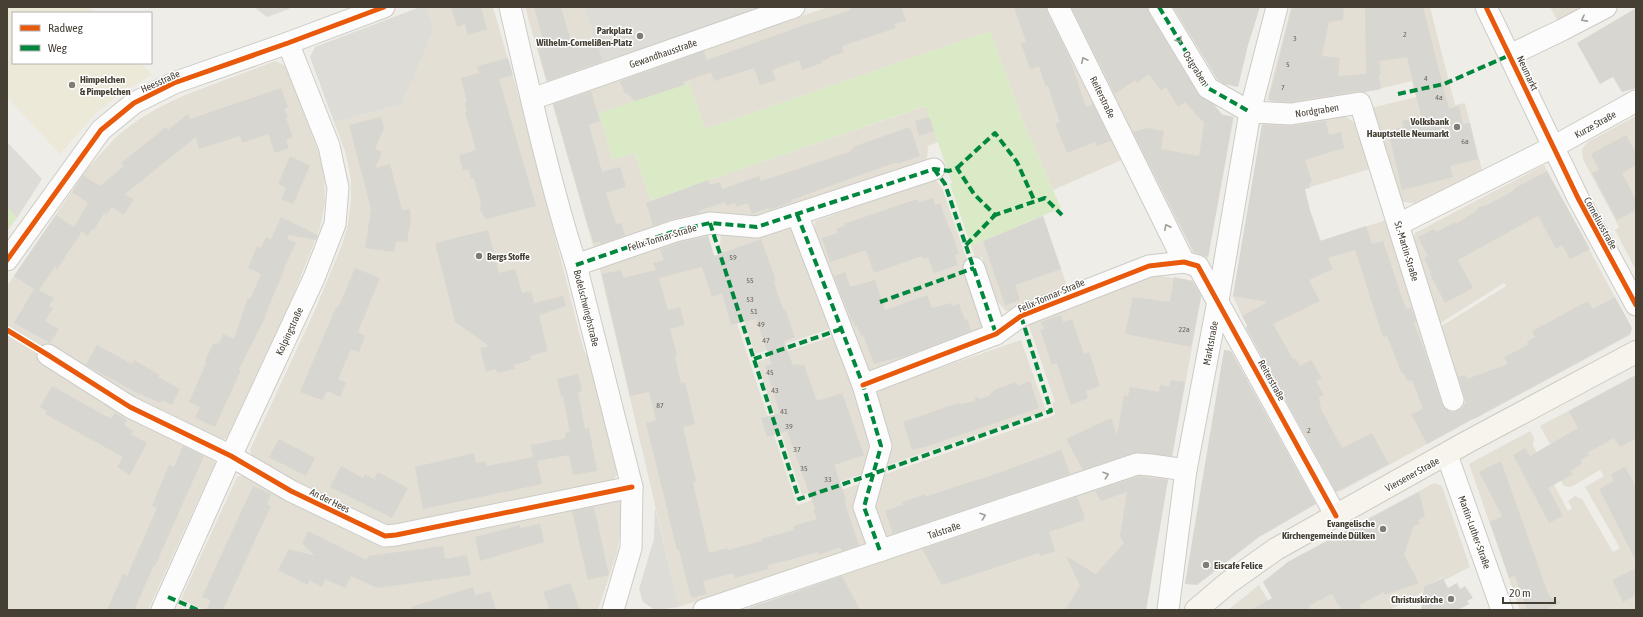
<svg xmlns="http://www.w3.org/2000/svg" width="1643" height="617" font-family="'Asap Condensed',sans-serif">
	<rect width="100%" height="100%" fill="#eeede8"/>
	<g fill="#e3dfd5">
		<polygon points="426,7 493,7 550,205 548,209 584,351 590,359 617,474 611,484 389,528 316,495 253,460 250,450 315,310 342,245 348,225 351,199 351,180 346,154 334,122 402,104 434,29"/>
		<polygon points="525,7 584,7 604,65 547,84"/>
		<polygon points="828,7 1050,7 1124,159 1053,190 1023,121 990,31 705,129 689,84 599,113 613,160 634,153 651,200 926,106 938,142 928,146 927,159 918,165 757,221 595,253 552,102"/>
		<polygon points="1066,7 1150,7 1202,91 1222,114 1234,117 1208,258 1195,256"/>
		<polygon points="1291,7 1430,7 1455,105 1465,103 1482,170 1418,204 1398,201 1367,109 1416,97 1412,81 1365,92 1293,107 1267,100"/>
		<polygon points="1550,7 1588,7 1559,23"/>
		<polygon points="275,61 286,66 318,151 324,176 325,202 320,228 291,301 226,439 216,442 125,392 124,394 7,326 7,286 87,169 117,136 138,120 160,107 185,95"/>
		<polygon points="1342,116 1348,118 1356,124 1373,168 1304,189 1310,210 1321,241 1389,219 1455,429 1339,492 1242,316 1233,296 1263,119 1296,124"/>
		<polygon points="1636,116 1636,270 1615,230 1619,227 1583,159 1582,149 1588,142"/>
		<polygon points="1544,165 1632,329 1630,335 1475,419 1464,398 1440,327 1506,286 1504,283 1439,324 1412,243 1415,233"/>
		<polygon points="935,179 942,188 988,321 987,332 867,373 814,231 815,221"/>
		<polygon points="1043,216 1068,289 1018,311 1006,311 997,301 982,257 976,259 971,246"/>
		<polygon points="782,226 793,227 829,329 755,354 720,247 721,232"/>
		<polygon points="707,233 797,505 865,482 868,540 865,548 816,564 815,561 679,607 599,266"/>
		<polygon points="1145,274 1204,282 1171,462 891,539 883,535 876,515 876,506 883,475 1055,415 1052,403 1055,402 1028,323"/>
		<polygon points="7,335 121,402 212,452 215,463 148,610 7,610"/>
		<polygon points="836,335 872,438 868,472 802,495 757,362"/>
		<polygon points="1021,340 1046,411 885,466 875,395 884,387"/>
		<polygon points="1636,375 1636,610 1520,610 1469,464 1530,431 1534,438 1533,445 1568,511 1572,508 1568,501 1575,496 1582,499 1613,552 1620,548 1585,487 1604,476 1600,470 1573,486 1569,487 1564,486 1551,465 1552,443 1550,444 1540,426"/>
		<polygon points="1141,473 1168,478 1146,610 742,610"/>
		<polygon points="248,474 387,543 622,496 623,516 617,553 598,610 204,610 181,599 237,477"/>
		<polygon points="1434,483 1442,486 1470,567 1445,580 1442,577 1429,585 1430,588 1390,610 1279,610 1263,582 1289,561"/>
		<polygon points="1259,585 1274,610 1228,610"/>
	</g>
	<polygon fill="#dedcd6" points="655,507 679,607 655,610 643,602 639,589 654,539"/>
	<polygon fill="#ede9d9" points="7,7 89,7 94,13 13,13 13,63 141,63 152,75 120,94 97,112 60,154 7,97"/>
	<g fill="#daeac6">
		<polygon points="990,31 1023,121 1061,208 971,246 950,184 952,183 925,106 651,200 634,153 613,160 599,113 689,83 705,129"/>
		<polygon points="7,207 17,218 7,231"/>
	</g>
	<g fill="#dedcd7">
		<polygon points="254,7 290,7 289,9 267,17"/>
		<polygon points="420,7 426,7 434,29 402,104 334,122 310,57 315,47"/>
		<polygon points="584,7 769,7 604,65"/>
		<polygon points="7,142 42,179 17,218 7,207"/>
	</g>
	<g fill="#d8d6d0" fill-rule="evenodd">
		<polygon points="451,7 481,7 487,29 468,35 465,24 457,27"/>
		<polygon points="534,7 561,7 573,48 596,41 603,61 547,81 538,49 545,47"/>
		<polygon points="850,7 901,7 906,21 894,24 896,28 842,46 844,52 829,57 830,58 821,61 822,63 802,70 799,60 772,70 776,80 760,85 754,68 714,81 707,60 711,72 683,82 684,85 635,101 627,93 625,94 620,81 704,51 707,60 804,25 851,10"/>
		<polygon points="1014,7 1046,7 1047,12 1069,56 1086,107 1093,104 1111,141 1097,146 1095,142 1067,153 1055,124 1060,122 1048,86 1045,85 1039,66 1030,69 1021,44 1026,42"/>
		<polygon points="1071,7 1147,7 1149,13 1198,94 1214,105 1222,115 1233,117 1208,257 1194,252 1133,132 1147,128 1164,131 1161,149 1199,156 1204,123 1185,102 1178,107 1166,87 1161,91 1149,74 1137,83 1135,80 1115,94"/>
		<polygon points="1173,7 1260,7 1248,45 1238,87 1224,84 1217,79"/>
		<polygon points="1292,7 1344,7 1343,20 1329,22 1322,56 1340,58 1338,76 1366,74 1365,7 1423,7 1449,109 1459,106 1463,124 1470,123 1478,159 1450,166 1453,177 1402,190 1388,131 1404,127 1402,121 1421,116 1407,57 1379,61 1381,67 1379,68 1381,74 1379,75 1381,89 1365,92 1358,91 1290,102 1271,101 1269,98"/>
		<polygon points="1636,8 1636,88 1622,92 1613,77 1600,84 1577,43"/>
		<polygon points="508,58 513,75 499,79 536,206 486,219 480,210 481,204 474,178 471,179 468,169 463,171 459,155 476,150 465,112 467,111 465,103 467,102 461,78 479,73 477,66"/>
		<polygon points="281,88 288,107 284,108 288,118 286,118 293,137 286,140 289,148 275,153 268,134 242,143 240,136 199,149 196,137 125,194 134,200 123,215 112,207 106,215 104,213 94,230 92,229 88,236 78,230 81,233 57,269 55,267 39,290 54,298 49,306 53,308 45,321 59,329 50,343 14,323 34,289 14,276 56,215 74,227 88,203 72,192 83,175 100,186 124,166 121,163 166,127 168,130 188,114 190,119"/>
		<polygon points="591,91 600,121 589,125 602,172 620,167 626,187 606,193 616,224 621,223 625,235 601,244 600,241 594,243 587,222 553,104"/>
		<polygon points="381,117 384,128 375,149 382,152 375,168 390,164 402,210 410,209 411,218 407,242 396,241 394,252 365,248 371,209 349,125"/>
		<polygon points="929,117 934,131 919,136 915,121"/>
		<polygon points="1326,121 1329,135 1341,132 1344,148 1305,160 1312,182 1309,183 1310,188 1305,189 1310,211 1320,241 1366,226 1372,244 1383,241 1406,309 1411,308 1416,322 1414,323 1425,352 1442,404 1445,409 1451,412 1457,411 1462,408 1465,403 1464,396 1458,377 1466,375 1467,379 1508,364 1504,357 1528,345 1527,342 1535,337 1532,331 1588,301 1593,309 1615,297 1632,328 1630,334 1427,444 1411,414 1423,409 1412,380 1407,381 1404,373 1402,374 1387,336 1383,337 1355,250 1328,258 1333,269 1309,280 1320,301 1273,324 1293,359 1295,358 1300,366 1311,360 1322,378 1316,381 1324,395 1319,397 1321,409 1342,448 1372,433 1389,464 1336,492 1246,328 1247,325 1242,316 1268,302 1233,296 1262,125 1293,126"/>
		<polygon points="910,127 920,156 897,164 897,162 791,200 792,202 769,210 768,208 752,214 748,203 736,207 735,203 726,206 725,202 699,211 700,213 672,219 653,226 646,203 708,180 710,185 720,182 722,189 759,176 761,181 849,152 855,146"/>
		<polygon points="1626,135 1636,153 1636,165 1622,173 1636,200 1636,210 1617,220 1592,173 1599,170 1591,154"/>
		<polygon points="290,156 310,166 293,204 281,199 286,188 278,184"/>
		<polygon points="1547,171 1590,249 1570,259 1562,245 1556,249 1538,216 1458,260 1473,288 1445,303 1430,274 1431,273 1424,258 1428,256 1418,237 1434,229 1436,232 1455,222 1456,224 1476,211 1479,207 1487,205 1513,191 1515,188"/>
		<polygon points="933,198 935,205 940,203 949,228 950,228 959,254 955,255 958,265 934,273 928,257 923,259 922,256 874,273 866,250 830,262 822,238 838,233 836,229 845,226 844,224 917,199 919,203"/>
		<polygon points="1043,216 1061,269 1015,285 1020,300 1005,305 983,241"/>
		<polygon points="281,217 318,235 316,240 289,235 287,239 296,243 283,270 284,271 265,315 266,316 239,369 241,370 215,427 195,418 200,407 189,402 206,363 205,361 213,344 219,343 223,334 234,339 248,298 250,299 261,274 248,268 257,246 261,248 266,237 271,239"/>
		<polygon points="488,230 499,273 515,269 522,293 531,291 534,303 563,296 566,306 539,315 548,351 530,356 531,360 514,365 515,369 497,373 496,369 486,372 480,348 489,346 455,322 435,243"/>
		<path d="M708,236L714,256L761,239L776,281H774L778,295L783,309H785L795,337L784,341L793,366L799,364L800,366L804,365L817,401L842,393L864,455L834,465L846,499L844,500L859,545L842,551L840,547L819,555L818,552L785,561L768,565L769,569L735,578L734,573L703,581L707,594L691,598L679,550H677L646,423L656,420L649,392L630,396L602,274L621,270L623,278L656,270L653,263L664,260L660,249L678,243ZM702,267L712,297L722,293L731,325L756,319L772,364L765,366L780,413L761,418L767,437L787,431L815,509L813,510L817,519L793,526L794,530L761,539L762,541L728,550L727,548L709,553L693,482L696,481L683,427L695,424L685,382L681,383L675,356L677,355L670,329L685,325L680,307L668,310L659,278Z"/>
		<polygon points="355,268 380,278 358,332 365,336 359,352 351,349 338,379 346,383 340,397 327,391 322,400 300,392 336,307 338,308"/>
		<polygon points="845,272 850,287 875,280 885,310 927,295 932,308 951,303 952,306 959,304 965,320 968,319 971,331 905,356 874,364 863,335 861,336 857,326 855,327 852,319 851,319 834,276"/>
		<polygon points="1174,277 1192,281 1201,296 1191,347 1125,334 1133,297 1170,302"/>
		<polygon points="1061,315 1063,322 1072,319 1084,354 1089,352 1100,386 1086,391 1088,398 1071,405 1057,363 1052,365 1040,330 1044,329 1041,322"/>
		<polygon points="97,345 132,364 134,360 160,375 158,377 180,389 172,405 162,400 161,403 137,393 86,365"/>
		<polygon points="1224,350 1231,351 1316,504 1259,537 1197,585 1185,584"/>
		<polygon points="578,374 582,391 578,392 585,429 589,428 597,471 573,475 569,455 537,461 542,484 423,509 415,467 474,453 476,463 486,461 487,466 533,457 531,445 566,438 565,433 570,432 563,396 561,396 557,379"/>
		<polygon points="1636,375 1636,438 1620,447 1614,438 1587,453 1589,455 1580,460 1582,464 1570,471 1573,474 1548,488 1563,516 1549,523 1513,455 1525,448 1530,456 1578,428 1569,411"/>
		<polygon points="1171,380 1185,382 1172,456 1133,453 1083,470 1066,439 1111,418 1117,435 1124,395 1128,396 1130,387 1159,392 1160,385 1169,387"/>
		<polygon points="1030,381 1039,408 922,448 922,447 912,450 903,422 958,403 962,404 974,401 976,396 980,399 989,396 994,390 1016,382 1018,386"/>
		<polygon points="52,386 111,419 115,413 127,420 124,425 133,431 131,434 147,443 130,475 117,467 123,457 45,414 47,411 40,407"/>
		<polygon points="279,439 315,458 306,476 269,457"/>
		<polygon points="183,446 204,456 155,566 154,565 134,610 107,610 123,574 127,576 146,533 157,508 152,506 169,465 174,467"/>
		<polygon points="1061,450 1070,474 893,534 885,511 903,505 902,502 912,499 925,494 925,497 979,479 979,480"/>
		<polygon points="1501,461 1549,596 1561,603 1544,610 1527,610 1515,576 1509,578 1490,522 1502,516 1479,472"/>
		<polygon points="341,466 363,478 365,474 374,479 378,472 408,488 392,518 330,487"/>
		<polygon points="1625,467 1636,487 1636,561 1599,489 1614,481 1611,474"/>
		<polygon points="1139,476 1168,480 1146,610 1065,610 1080,586 1066,556 1096,574 1124,543 1120,536 1127,492 1101,501 1095,491"/>
		<polygon points="253,486 271,494 267,504 271,506 223,610 206,610 211,600 202,597"/>
		<polygon points="1419,492 1425,516 1418,520 1420,523 1413,527 1404,555 1419,583 1385,595 1384,592 1359,605 1362,610 1343,610 1340,606 1339,606 1332,594 1308,606 1311,610 1251,610 1272,598 1263,582 1288,562"/>
		<polygon points="1077,497 1084,514 1084,520 1049,532 1055,551 1040,556 1039,553 942,585 922,549"/>
		<polygon points="594,507 609,575 588,580 572,511"/>
		<polygon points="540,524 544,542 480,561 475,537 520,525 520,528"/>
		<polygon points="308,531 366,560 368,556 443,546 445,559 467,555 471,575 377,588 351,576 345,588 325,579 322,587 309,580 308,585 278,570 289,549 315,556 302,543"/>
		<polygon points="1636,568 1636,595 1623,602 1612,580"/>
		<polygon points="842,576 860,610 750,610 749,608"/>
		<polygon points="1443,578 1448,588 1457,583 1460,589 1465,586 1473,598 1467,601 1469,604 1458,610 1421,610 1424,587"/>
		<polygon points="570,583 580,610 550,610 543,592"/>
		<polygon points="473,587 475,596 490,591 496,610 412,610 411,607"/>
	</g>
	<g fill="none" stroke-linecap="round" stroke-linejoin="round">
		<defs>
			<g id="street">
				<path d="M510,7C530,93 549,180 576,265L632,487L631,548L613,610"/>
				<polyline points="1058,7 1184,262"/>
				<polyline points="1159,7 1208,88 1250,112 1291,114 1360,103 1453,400"/>
				<polyline points="1486,7 1578,198 1636,305"/>
				<polyline points="1510,55 1562,30 1606,7"/>
				<polyline points="532,99 794,7"/>
				<polyline points="797,214 863,385 881,446 864,507 880,551"/>
				<polyline points="1399,224 1553,147 1636,101"/>
				<polyline points="7,260 101,130 134,103 174,83 288,43 384,7"/>
				<polyline points="576,265 675,231 710,223 757,227 934,169"/>
				<polyline points="974,268 996,334"/>
				<polyline points="48,355 130,407 231,456 291,491 385,536 396,535 632,487"/>
				<polyline points="863,385 996,334 1021,316 1149,266 1184,262 1198,266 1336,516"/>
				<polyline points="1447,455 1502,610"/>
				<polyline points="162,610 231,456 314,278 335,224 338,188 329,146 288,43"/>
				<polyline points="704,610 1137,464 1151,465 1186,470"/>
				<polyline points="1168,610 1186,470 1218,301 1250,112 1277,7"/>
			</g>
			<polyline id="secondary" points="1196,610 1228,583 1276,549 1469,441 1636,352"/>
		</defs>
		<use href="#street" stroke="#cccbc5" stroke-width="23"/>
		<use href="#secondary" stroke="#cecabe" stroke-width="24"/>
		<use href="#street" stroke="#fcfcfc" stroke-width="21"/>
		<use href="#secondary" stroke="#f6f4ed" stroke-width="22"/>
		<g stroke="#00873e" stroke-width="4" stroke-dasharray="8 4" stroke-linecap="butt">
			<polyline points="1159,7 1208,88 1250,112"/>
			<polyline points="1398,94 1444,84 1510,55"/>
			<polyline points="957,168 995,133 1017,162 1035,202"/>
			<polyline points="934,169 945,184 996,334"/>
			<polyline points="797,214 863,385 881,446 864,507 880,551"/>
			<polyline points="710,223 799,499 861,478 1051,411 1021,316"/>
			<polyline points="966,245 995,215"/>
			<polyline points="576,265 675,231 710,223 757,227 934,169 949,171 957,168 974,194 995,215 1045,198 1062,215"/>
			<polyline points="880,302 974,268"/>
			<polyline points="754,359 841,329"/>
			<polyline points="168,597 198,610"/>
		</g>
		<defs>
			<g id="cycleway">
				<polyline points="1486,7 1578,198 1636,305"/>
				<polyline points="7,260 101,130 134,103 174,83 288,43 384,7"/>
				<polyline points="7,330 48,355 130,407 231,456 291,491 385,536 396,535 632,487"/>
				<polyline points="863,385 996,334 1021,316 1149,266 1184,262 1198,266 1336,516"/>
			</g>
		</defs>
		<use href="#cycleway" stroke="#fff" stroke-width="8"/>
		<use href="#cycleway" stroke="#e8590c" stroke-width="5"/>
	</g>
	<defs><path id="oneway-chevron" d="M-2-3.5L2.5 0L-2 3.5" fill="none" stroke-width="1.6" stroke-linecap="round" stroke-linejoin="round"/></defs>
	<g stroke="#a09e98">
		<use href="#oneway-chevron" transform="translate(1584 19) rotate(152)"/>
		<use href="#oneway-chevron" transform="translate(1179 40) rotate(58)"/>
		<use href="#oneway-chevron" transform="translate(1084 60) rotate(-116)"/>
		<use href="#oneway-chevron" transform="translate(1167 227) rotate(-116)"/>
		<use href="#oneway-chevron" transform="translate(1106 475) rotate(-19)"/>
		<use href="#oneway-chevron" transform="translate(983 516) rotate(-19)"/>
	</g>
	<g fill="#807c73" stroke="#fff" stroke-width="1.5">
		<circle cx="640" cy="36" r="4"/>
		<circle cx="72" cy="85" r="4"/>
		<circle cx="1457" cy="127" r="4"/>
		<circle cx="479" cy="256" r="4"/>
		<circle cx="1383" cy="529" r="4"/>
		<circle cx="1206" cy="565" r="4"/>
		<circle cx="1451" cy="599" r="4"/>
	</g>
	<g text-anchor="middle" stroke-width="3" stroke-linejoin="round" paint-order="stroke">
		<g font-size="8" fill="#6a665c">
			<text x="1405" y="37">2</text>
			<text x="1295" y="41">3</text>
			<text x="1288" y="67">5</text>
			<text x="1426" y="81">4</text>
			<text x="1283" y="90">7</text>
			<text x="1439" y="100">4a</text>
			<text x="1465" y="144">6a</text>
			<text x="733" y="260">59</text>
			<text x="750" y="283">55</text>
			<text x="750" y="302">53</text>
			<text x="754" y="314">51</text>
			<text x="761" y="327">49</text>
			<text x="1184" y="332">22a</text>
			<text x="766" y="343">47</text>
			<text x="770" y="375">45</text>
			<text x="775" y="393">43</text>
			<text x="660" y="408">87</text>
			<text x="784" y="414">41</text>
			<text x="789" y="429">39</text>
			<text x="1309" y="433">2</text>
			<text x="797" y="452">37</text>
			<text x="804" y="471">35</text>
			<text x="828" y="482">33</text>
		</g>
		<g font-size="10" font-weight="bold" fill="#453f34" stroke="#fff" text-anchor="end">
			<text x="632" y="34">Parkplatz<tspan x="632" dy="12">Wilhelm-Cornelißen-Platz</tspan></text>
			<text x="80" y="83" text-anchor="start">Himpelchen<tspan x="80" dy="12">&amp; Pimpelchen</tspan></text>
			<text x="1449" y="125">Volksbank<tspan x="1449" dy="12">Hauptstelle Neumarkt</tspan></text>
			<text x="487" y="260" text-anchor="start">Bergs Stoffe</text>
			<text x="1375" y="527">Evangelische<tspan x="1375" dy="12">Kirchengemeinde Dülken</tspan></text>
			<text x="1214" y="569" text-anchor="start">Eiscafe Felice</text>
			<text x="1443" y="603">Christuskirche</text>
		</g>
		<g font-size="10" fill="#453f34" stroke="#fff">
			<text transform="translate(663 53) rotate(-19)" y="4">Gewandhausstraße</text>
			<text transform="translate(1196 68) rotate(58)" y="4">Ostgraben</text>
			<text transform="translate(1528 73) rotate(65)" y="4">Neumarkt</text>
			<text transform="translate(160 81) rotate(-24)" y="4">Heesstraße</text>
			<text transform="translate(1103 97) rotate(64)" y="4">Reiterstraße</text>
			<text transform="translate(1317 110) rotate(-9)" y="4">Nordgraben</text>
			<text transform="translate(1595 124) rotate(-29)" y="4">Kurze Straße</text>
			<text transform="translate(1601 223) rotate(61)" y="4">Corneliusstraße</text>
			<text transform="translate(662 237) rotate(-17)" y="4">Felix-Tonnar-Straße</text>
			<text transform="translate(1407 251) rotate(73)" y="4">St.-Martin-Straße</text>
			<text transform="translate(1051 295) rotate(-23)" y="4">Felix-Tonnar-Straße</text>
			<text transform="translate(587 308) rotate(76)" y="4">Bodelschwinghstraße</text>
			<text transform="translate(289 331) rotate(-65)" y="4">Kolpingstraße</text>
			<text transform="translate(1210 343) rotate(-79)" y="4">Marktstraße</text>
			<text transform="translate(1272 380) rotate(61)" y="4">Reiterstraße</text>
			<text transform="translate(1412 474) rotate(-29)" y="4">Viersener Straße</text>
			<text transform="translate(330 500) rotate(26)" y="4">An der Hees</text>
			<text transform="translate(944 530) rotate(-19)" y="4">Talstraße</text>
			<text transform="translate(1475 532) rotate(70)" y="4">Martin-Luther-Straße</text>
		</g>
	</g>
	<rect width="1643" height="617" fill="none" stroke="#453f34" stroke-width="16"/>
	<rect x="12" y="12" width="140" height="52" fill="#ffffff" stroke="#b5b2ae"/>
	<rect x="20" y="25" width="20" height="6" fill="#e8590c" stroke="#b5b2ae"/>
	<text x="48" y="32" font-size="12" fill="#453f34">Radweg</text>
	<rect x="20" y="45" width="20" height="6" fill="#00873e" stroke="#b5b2ae"/>
	<text x="48" y="52" font-size="12" fill="#453f34">Weg</text>
	<path d="M1503 597v6h52v-6" fill="none" stroke="#453f34" stroke-width="2"/>
	<text x="1509" y="597" font-size="12" fill="#453f34" stroke="#ffffff" stroke-width="3" paint-order="stroke">20 m</text>
</svg>
